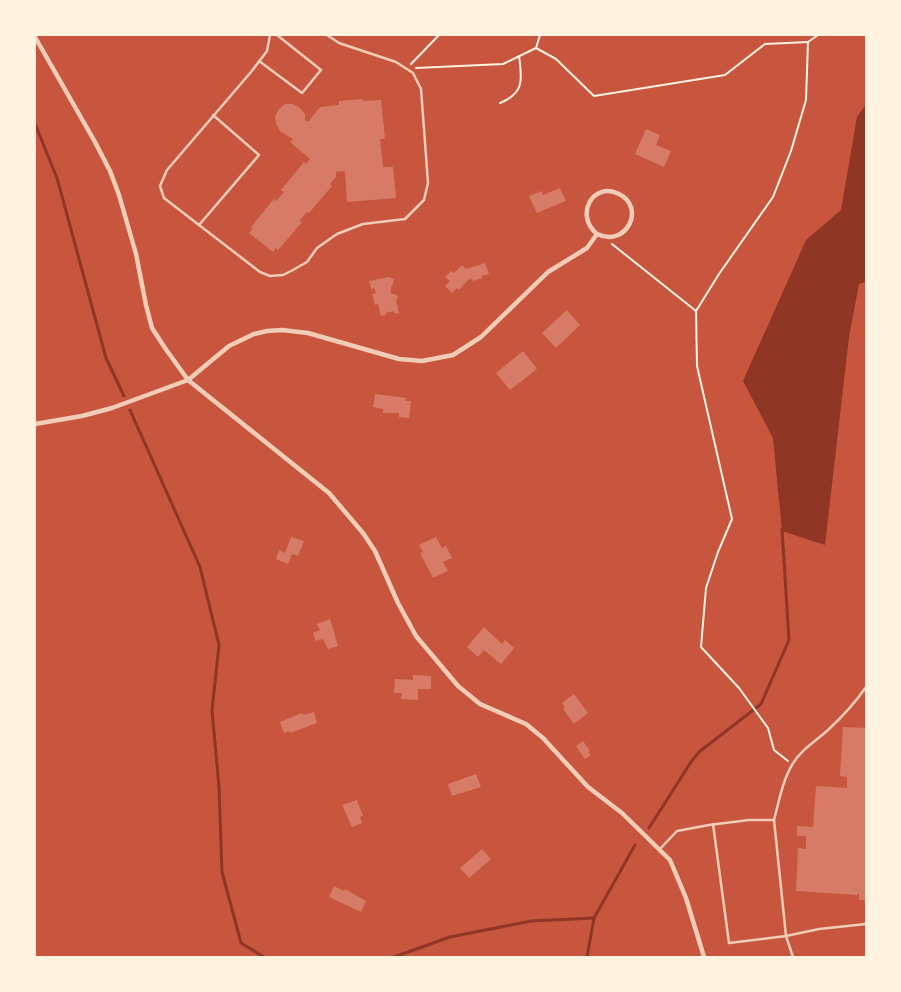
<svg xmlns="http://www.w3.org/2000/svg" width="901" height="992" font-family="'PT Sans Narrow',sans-serif">
	<rect width="100%" height="100%" fill="#c8553d"/>
	<polygon fill="#8f3625" points="866,104 866,282 859,284 849,337 825,545 782,531 773,438 743,381 806,240 841,210 857,117"/>
	<g fill="none" stroke-linecap="round" stroke-linejoin="round">
		<g stroke="#8f3625" stroke-width="3">
			<polyline points="35,124 57,178 106,358 124,396"/>
			<polyline points="130,410 200,567 219,645 212,710 219,787 222,872 241,943 264,957"/>
			<polyline points="649,828 691,762 699,752 761,704 789,640 782,529"/>
			<polyline points="394,957 450,937 531,921 594,918"/>
			<polyline points="587,957 594,918 635,845"/>
		</g>
	</g>
	<g fill="#d67c66">
		<polygon points="363,99 363,101 381,100 385,139 380,139 383,167 393,167 396,198 347,202 345,171 336,172 336,177 330,184 332,186 309,213 307,212 299,221 302,222 278,250 276,248 273,252 249,233 253,228 251,227 274,199 276,201 284,192 281,190 304,162 306,164 310,159 290,142 293,139 280,131 276,124 275,116 279,109 285,104 292,104 300,108 305,114 305,120 308,122 320,107 339,105 339,101"/>
		<polygon points="646,129 660,135 656,145 671,151 664,167 635,154"/>
		<polygon points="560,188 566,201 537,213 529,196 542,191 543,195"/>
		<polygon points="485,263 489,274 482,276 482,278 473,281 472,279 468,280 459,290 457,288 452,293 445,286 450,281 445,277 451,271 454,273 462,265 466,269"/>
		<polygon points="389,277 394,279 393,284 391,286 391,294 395,294 398,296 396,301 399,313 395,314 394,311 385,313 386,315 381,316 378,304 375,305 372,294 376,293 374,288 371,289 369,281"/>
		<polygon points="567,310 580,325 556,348 542,333"/>
		<polygon points="523,351 537,369 510,390 496,373"/>
		<polygon points="375,394 406,398 405,401 411,401 409,418 399,417 399,413 383,413 383,409 373,407"/>
		<polygon points="291,537 304,541 298,556 292,554 288,564 276,559 279,550 285,553"/>
		<polygon points="436,537 442,548 446,546 452,558 443,562 448,571 433,578 420,553 423,552 419,545"/>
		<polygon points="330,619 338,646 328,649 323,639 316,641 313,633 320,630 317,624"/>
		<polygon points="484,627 502,644 505,640 514,648 501,664 484,650 478,657 467,647"/>
		<polygon points="413,675 431,676 431,689 418,689 418,700 401,699 402,693 394,693 395,679 413,680"/>
		<polygon points="574,694 588,713 574,724 563,709 565,708 562,703"/>
		<polygon points="314,712 317,723 290,733 289,731 284,733 280,722 302,713 303,715"/>
		<polygon points="843,727 866,728 866,900 859,900 859,893 857,895 796,891 798,848 806,849 806,836 797,836 797,826 813,827 816,786 847,788 847,777 840,776"/>
		<polygon points="583,741 590,751 588,752 591,755 585,759 576,746"/>
		<polygon points="476,774 481,787 452,796 448,784"/>
		<polygon points="357,800 363,816 360,817 362,823 352,827 342,805"/>
		<polygon points="482,849 491,859 469,878 460,868"/>
		<polygon points="334,886 344,891 345,889 366,901 361,912 329,897"/>
	</g>
	<g fill="none" stroke-linecap="round" stroke-linejoin="round">
		<g stroke="#fff3e0" stroke-width="2">
			<polyline points="536,48 556,59 594,96 725,75 765,44 808,42"/>
			<polyline points="411,64 439,35"/>
			<polyline points="416,68 503,64 536,48 540,35"/>
			<path d="M500,103C525,93 522,79 519,56"/>
			<polyline points="612,244 696,311"/>
			<polyline points="788,761 774,750 768,728 739,688 701,647 706,588 718,552 732,519 697,366 696,311 719,274 773,197 791,151 806,100 808,42 818,35"/>
		</g>
		<g stroke="#f1ccb7" stroke-width="2.5">
			<polyline points="270,35 267,51 251,72 167,170 160,186 164,198 260,272 270,276 283,275 291,271 307,262 317,248 337,234 363,224 405,219 424,200 428,183 421,89 413,73 396,62 339,43 327,35"/>
			<polyline points="259,61 302,93 321,70 277,35"/>
			<polyline points="199,225 259,155 213,115"/>
			<polyline points="713,824 729,943 786,936 774,820"/>
			<path d="M659,850L677,831L709,825L749,820H774C779,802 782,782 792,765C800,750 816,741 828,730C842,717 855,703 866,687"/>
			<polyline points="793,957 786,936 819,929 866,924"/>
		</g>
		<g stroke="#f1ccb7" stroke-width="4.5">
			<polyline points="35,37 95,142 110,171 119,195 136,254 146,305 152,328 165,348 188,380 329,493 363,533 375,551 398,603 416,636 458,686 480,704 526,724 543,738 588,787 622,813 670,860 686,898 704,957"/>
			<path d="M35,424L82,416L112,408L188,380L229,346L254,334L267,331L282,330L308,333L399,359L422,361L453,355L481,337L548,272L587,248L597,234C627,248 646,207 619,194C593,181 574,215 597,234"/>
		</g>
	</g>
	<rect width="901" height="992" fill="none" stroke="#fff3e0" stroke-width="72"/>
</svg>
